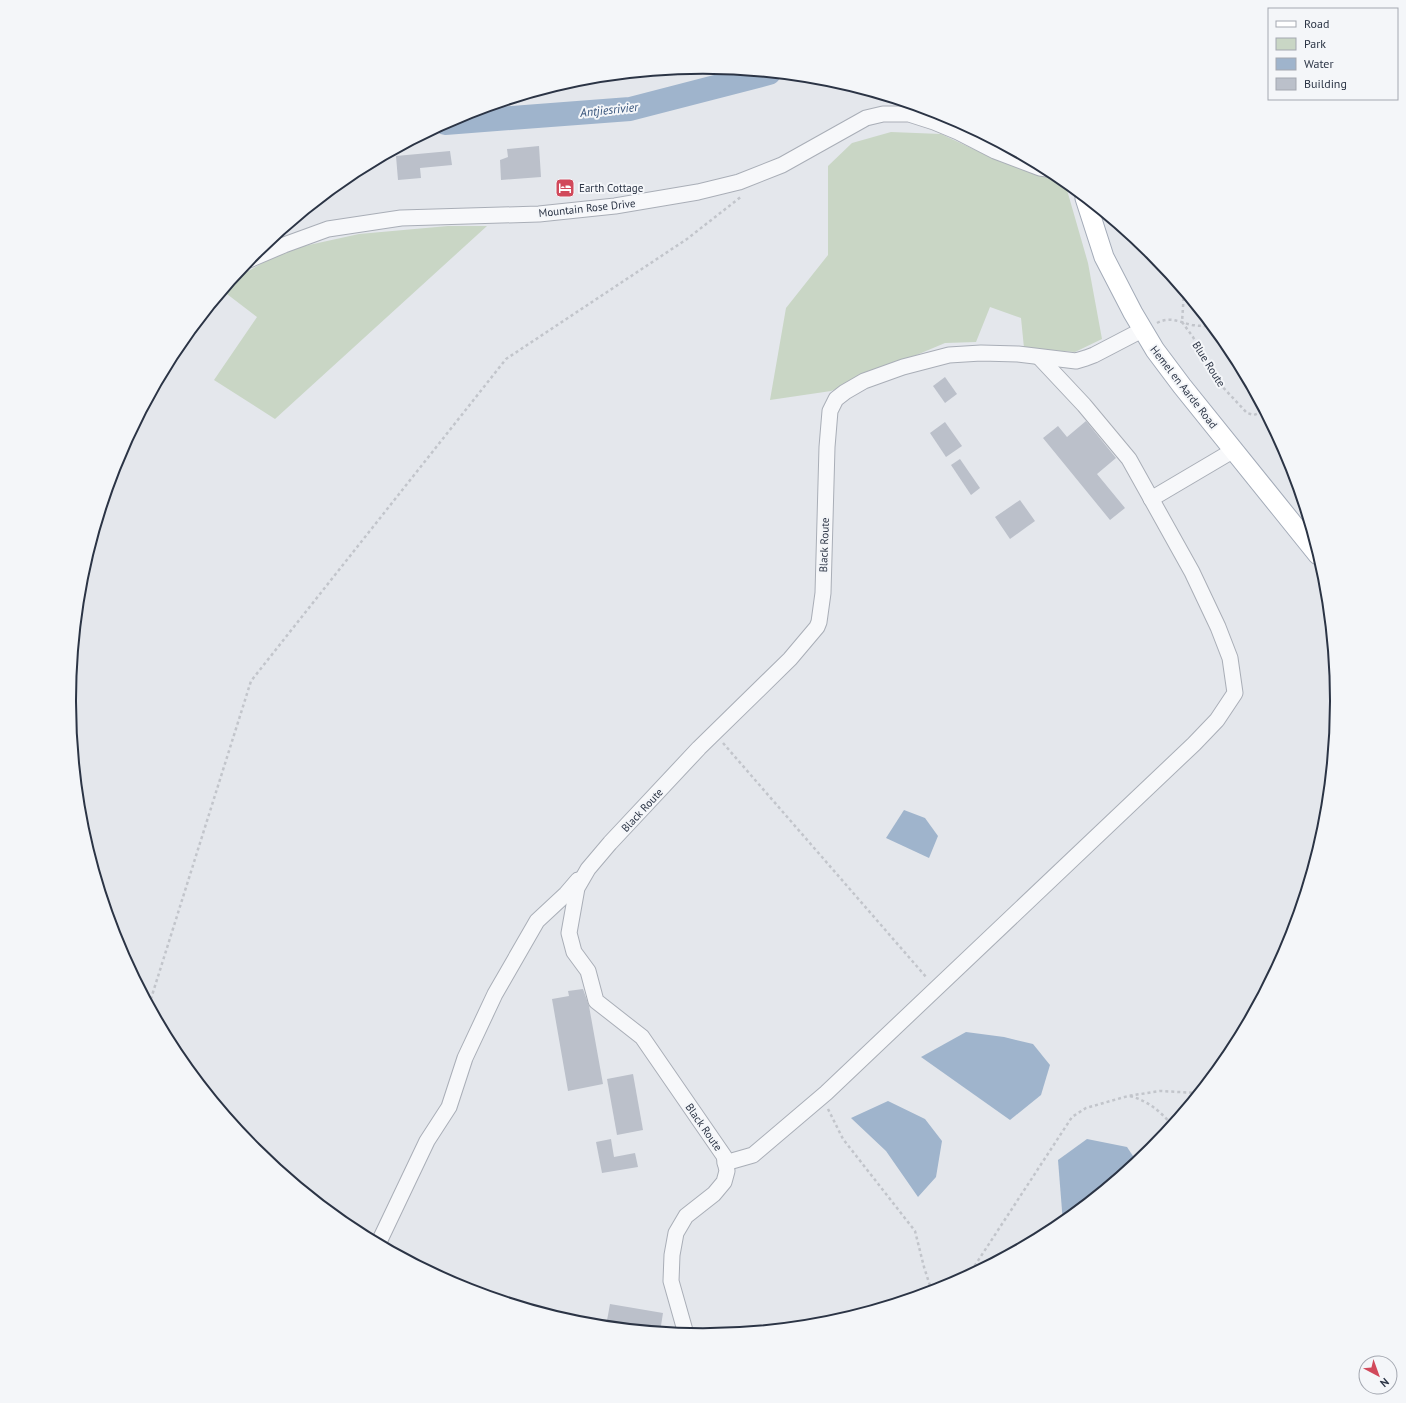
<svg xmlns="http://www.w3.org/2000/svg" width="1406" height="1403" font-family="'PT Sans',sans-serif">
	<rect width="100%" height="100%" fill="#e4e7ec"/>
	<g fill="#c9d6c5">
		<polygon points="891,132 941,134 1001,162 1065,183 1088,263 1102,339 1075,352 1024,348 1021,318 990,307 976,342 945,343 831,391 770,400 786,308 828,255 828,166 852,143"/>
		<polygon points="448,226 487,226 275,419 214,380 257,317 223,291 232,280 286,250 359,234"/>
	</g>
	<g fill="#9fb4cc">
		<polygon points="904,810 925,818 938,836 929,858 886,838"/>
		<polygon points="966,1032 1004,1037 1033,1044 1050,1065 1041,1095 1010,1120 921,1057"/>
		<polygon points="888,1101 925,1119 942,1141 936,1177 918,1197 886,1151 851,1118"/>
		<polygon points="1087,1139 1127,1147 1137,1162 1063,1223 1058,1160"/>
	</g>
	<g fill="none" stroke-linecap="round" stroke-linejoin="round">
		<polyline stroke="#9fb4cc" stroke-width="24" points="445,123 630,109 769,73"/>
	</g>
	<g fill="#bbc0ca">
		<polygon points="539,146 541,177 501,180 500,160 508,157 507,149"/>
		<polygon points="450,151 452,165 420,168 421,178 398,180 396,156"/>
		<polygon points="945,377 957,394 945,403 933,386"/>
		<polygon points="1086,421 1116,458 1097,474 1125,508 1110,520 1043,438 1058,426 1067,437"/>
		<polygon points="945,422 962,446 946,457 930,433"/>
		<polygon points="960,459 980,488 971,495 951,465"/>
		<polygon points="1020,500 1035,521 1010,539 995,517"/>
		<polygon points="583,989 589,1006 603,1084 568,1091 552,999 569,996 568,991"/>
		<polygon points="633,1074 643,1130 617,1135 607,1079"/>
		<polygon points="611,1139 614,1157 635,1153 638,1167 602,1173 596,1142"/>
		<polygon points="610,1304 663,1313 660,1332 606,1326"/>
	</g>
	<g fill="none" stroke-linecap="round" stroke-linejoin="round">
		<defs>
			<g id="minor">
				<polyline points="249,260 284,245 328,229 401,218 539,214 615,206 698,192 739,182 782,165 866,118 883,114 909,114 934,122 958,132 995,151 1040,168 1047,169"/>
				<polyline points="1151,499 1234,450"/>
				<polyline points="725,1163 753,1155 826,1093 1194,744 1217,720 1235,693 1230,658 1218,627 1192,572 1129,459 1084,405 1039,357"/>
				<polyline points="378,1244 427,1141 449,1107 465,1058 495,994 537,921 566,894 578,880"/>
				<polyline points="686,1334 671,1281 672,1255 676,1233 686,1216 714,1194 724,1182 727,1171 724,1156 642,1037 596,1001 588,971 574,952 569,933 577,888 588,869 610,843 699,748 790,659 817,627 819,622 823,593 827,447 830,411 836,399 845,392 864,381 903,367 949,355 981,353 1018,354 1076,361 1086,358 1094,355 1142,330"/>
			</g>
			<polyline id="major" points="1085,198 1104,257 1133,313 1155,350 1182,386 1318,555"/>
		</defs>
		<use href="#minor" stroke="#a9aeb7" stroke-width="17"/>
		<use href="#major" stroke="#a3abb8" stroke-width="21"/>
		<g stroke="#c2c5cb" stroke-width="2.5" stroke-dasharray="3 3" stroke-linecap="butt">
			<polyline points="1184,292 1182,322 1193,337 1218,382 1247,413 1254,415 1264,411"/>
			<path d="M1157,323C1170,316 1179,322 1192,325C1199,326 1205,326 1212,326"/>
			<polyline points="723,743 927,978"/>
			<polyline points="149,1005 251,681 506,359 687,239 742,196"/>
			<path d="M1130,1096C1148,1101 1160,1111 1172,1125"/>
			<polyline points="828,1109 843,1139 915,1231 924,1267 932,1292"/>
			<polyline points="968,1276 1072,1117 1086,1108 1128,1096 1160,1091 1198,1093"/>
		</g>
		<use href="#minor" stroke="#f7f8fa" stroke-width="15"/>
		<use href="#major" stroke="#fff" stroke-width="19"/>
	</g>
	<defs>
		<symbol id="hotel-square" viewBox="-11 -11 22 22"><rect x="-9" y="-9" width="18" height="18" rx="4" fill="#d1495b" stroke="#f4f6f9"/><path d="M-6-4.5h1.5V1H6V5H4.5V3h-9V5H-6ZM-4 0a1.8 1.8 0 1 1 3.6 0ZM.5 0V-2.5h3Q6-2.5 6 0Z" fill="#fff"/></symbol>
	</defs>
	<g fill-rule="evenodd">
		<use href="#hotel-square" x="554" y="177" width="22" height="22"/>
	</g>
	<g text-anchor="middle" stroke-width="4" stroke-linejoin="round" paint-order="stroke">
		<g font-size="11" fill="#2b3445" stroke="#f4f6f9" text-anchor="start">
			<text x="579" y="192">Earth Cottage</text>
		</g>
		<g font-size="11" fill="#2b3445" stroke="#f4f6f9">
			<text transform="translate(587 208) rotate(-6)" y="4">Mountain Rose Drive</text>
			<text transform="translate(1209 364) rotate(58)" y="4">Blue Route</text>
			<text transform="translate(1184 387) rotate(52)" y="4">Hemel en Aarde Road</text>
			<text transform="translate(824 545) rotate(-88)" y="4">Black Route</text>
			<text transform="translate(642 810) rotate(-47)" y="4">Black Route</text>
			<text transform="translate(704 1127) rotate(55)" y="4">Black Route</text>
		</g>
		<g font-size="12" font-style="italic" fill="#34527a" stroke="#f4f6f9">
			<text transform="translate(609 110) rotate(-6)" y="4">Antjiesrivier</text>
		</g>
	</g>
	<path d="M0 0H1406V1403H0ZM76 701a627 627 0 1 1 1254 0a627 627 0 1 1-1254 0Z" fill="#f4f6f9" fill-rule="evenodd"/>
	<path fill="none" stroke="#2b3445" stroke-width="2" d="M76 701a627 627 0 1 1 1254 0a627 627 0 1 1-1254 0Z"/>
	<rect x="1268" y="8" width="130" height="92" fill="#f4f6f9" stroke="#a4a8b1"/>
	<rect x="1276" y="21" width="20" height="6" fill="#ffffff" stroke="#a4a8b1"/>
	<text x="1304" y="28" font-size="12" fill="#2b3445">Road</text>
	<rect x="1276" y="38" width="20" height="12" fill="#c9d6c5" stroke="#a4a8b1"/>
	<text x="1304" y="48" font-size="12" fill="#2b3445">Park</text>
	<rect x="1276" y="58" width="20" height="12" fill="#9fb4cc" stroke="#a4a8b1"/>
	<text x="1304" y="68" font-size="12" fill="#2b3445">Water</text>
	<rect x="1276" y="78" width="20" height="12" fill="#bbc0ca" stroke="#a4a8b1"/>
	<text x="1304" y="88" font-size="12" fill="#2b3445">Building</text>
	<g transform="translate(1378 1375) rotate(139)"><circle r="19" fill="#f4f6f9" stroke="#a4a8b1"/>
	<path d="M0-3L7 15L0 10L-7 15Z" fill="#d1495b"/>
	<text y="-6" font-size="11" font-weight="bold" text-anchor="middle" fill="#2b3445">N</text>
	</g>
</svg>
